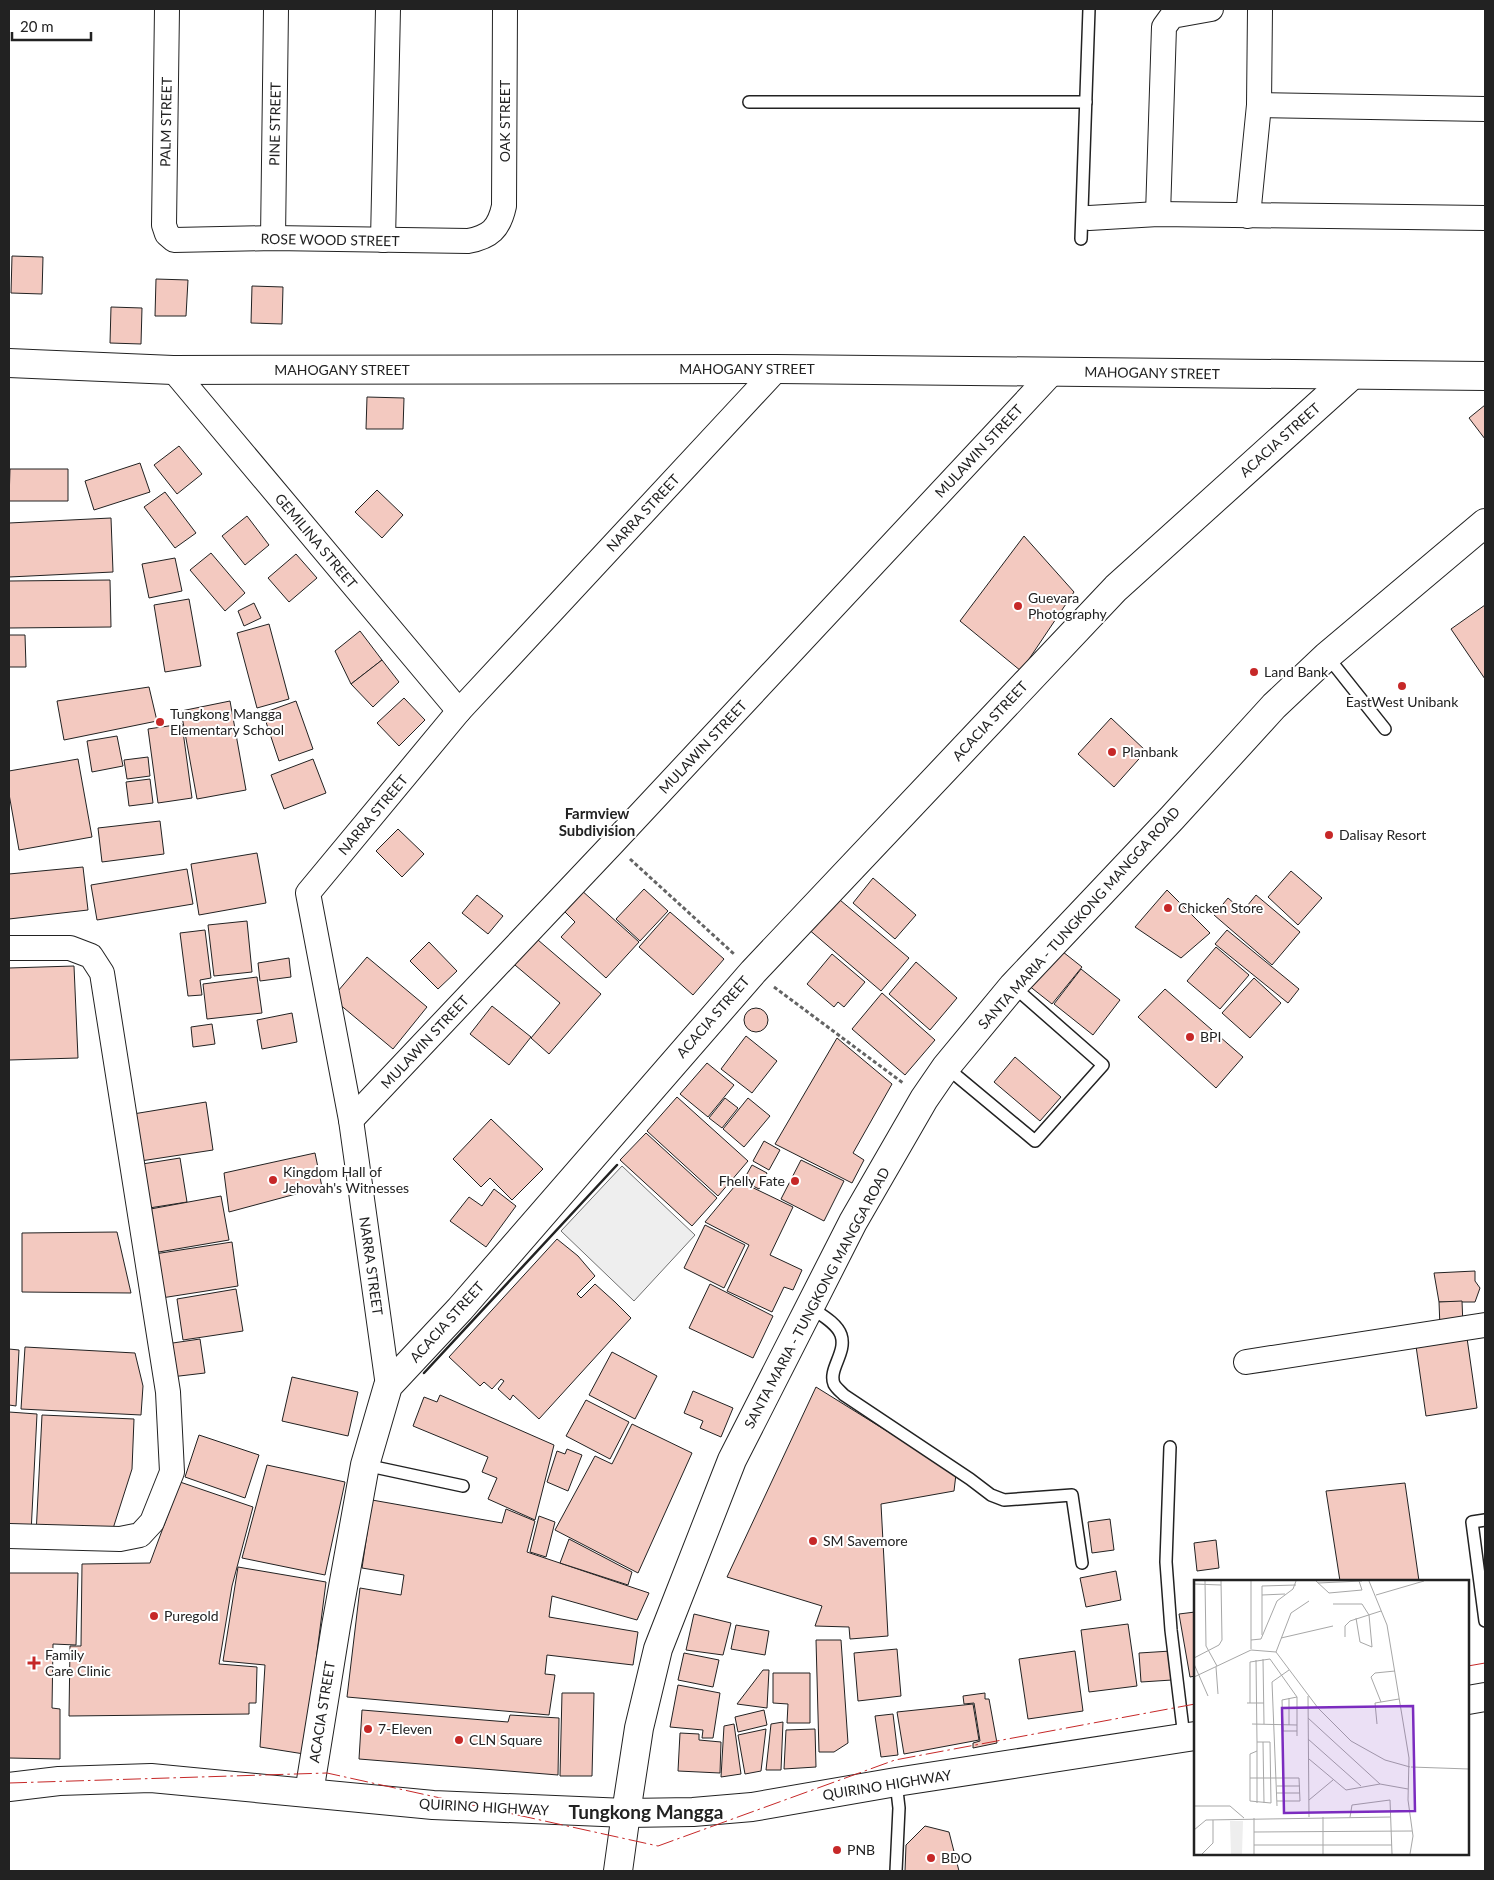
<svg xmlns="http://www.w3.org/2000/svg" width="1494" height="1880" font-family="Lato,sans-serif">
	<rect width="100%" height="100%" fill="#fff"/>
	<polygon fill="#eee" stroke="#6f6f6f" points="622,1166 695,1235 634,1301 561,1231"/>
	<g fill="#f3c9c0" stroke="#222">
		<polygon points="12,256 43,257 42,294 11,293"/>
		<polygon points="156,279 188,280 186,316 155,316"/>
		<polygon points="252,286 283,287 282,324 251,323"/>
		<polygon points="111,307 142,308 141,344 110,343"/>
		<polygon points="367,397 404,398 403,429 366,429"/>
		<polygon points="1485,405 1485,439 1469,418"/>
		<polygon points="179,446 202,474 177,494 154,465"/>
		<polygon points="140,463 150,492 94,510 85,481"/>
		<polygon points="10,469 68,469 68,501 9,501"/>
		<polygon points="377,490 403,515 382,538 355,512"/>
		<polygon points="165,492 196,533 175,548 144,507"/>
		<polygon points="247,516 269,545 245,565 222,536"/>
		<polygon points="111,518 113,572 9,577 9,523"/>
		<polygon points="1024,536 1074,592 1021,671 960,621"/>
		<polygon points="211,553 245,593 225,611 190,570"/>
		<polygon points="296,554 317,578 289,602 268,578"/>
		<polygon points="175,558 182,591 149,598 142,564"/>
		<polygon points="110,580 111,627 9,628 9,581"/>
		<polygon points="189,599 201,666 165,672 154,605"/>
		<polygon points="254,603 261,618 244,626 238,611"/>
		<polygon points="1485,605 1485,679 1451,629"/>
		<polygon points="269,624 289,699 257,708 237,633"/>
		<polygon points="360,631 382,660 351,684 335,651"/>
		<polygon points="9,635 25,635 26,667 9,667"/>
		<polygon points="382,660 399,682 373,707 351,684"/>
		<polygon points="149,687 157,721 64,740 57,701"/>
		<polygon points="404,698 425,720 399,746 377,723"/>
		<polygon points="230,701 246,790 197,799 181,711"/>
		<polygon points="296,701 313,749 279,761 263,713"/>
		<polygon points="1111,718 1146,751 1114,787 1078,754"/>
		<polygon points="182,724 192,798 158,803 148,729"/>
		<polygon points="117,736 123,766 92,772 87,741"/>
		<polygon points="148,757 150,776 127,779 124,760"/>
		<polygon points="78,759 92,837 19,850 9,794 9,771"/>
		<polygon points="313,759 326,793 284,809 271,775"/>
		<polygon points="150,779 153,803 129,806 126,782"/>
		<polygon points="160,821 164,854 102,862 98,828"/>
		<polygon points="398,829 424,854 402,877 376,851"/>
		<polygon points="257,853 266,903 199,915 191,864"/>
		<polygon points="83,867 88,910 9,919 9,874"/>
		<polygon points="187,869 193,904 97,920 91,885"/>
		<polygon points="1291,871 1322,898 1298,925 1268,897"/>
		<polygon points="873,878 916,915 895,939 853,903"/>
		<polygon points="580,889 639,942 606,978 561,937 575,922 562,909"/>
		<polygon points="644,889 668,911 640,941 616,919"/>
		<polygon points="1167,890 1210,933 1181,958 1135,927"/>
		<polygon points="477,895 503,916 488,934 462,913"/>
		<polygon points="834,895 909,958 881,991 807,928"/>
		<polygon points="1256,895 1300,932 1272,965 1214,915 1228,898 1243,911"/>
		<polygon points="670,912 724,959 693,995 639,947"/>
		<polygon points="247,921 252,972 214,976 208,925"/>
		<polygon points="205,930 211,978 200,980 202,995 188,996 180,933"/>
		<polygon points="1227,930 1299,989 1288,1003 1215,944"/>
		<polygon points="531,934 601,994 549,1054 531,1038 560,1003 509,960"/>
		<polygon points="429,942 457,971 438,989 410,961"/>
		<polygon points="1216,947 1249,975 1220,1009 1187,981"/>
		<polygon points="1058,948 1082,967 1052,1004 1028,985"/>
		<polygon points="832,954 865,982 844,1007 838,1002 834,1007 807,984"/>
		<polygon points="367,957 427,1007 393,1049 332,998"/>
		<polygon points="289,958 291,977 260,981 258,963"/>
		<polygon points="916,962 957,998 930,1030 889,994"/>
		<polygon points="74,966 78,1058 9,1060 9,968"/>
		<polygon points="1081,969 1120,1000 1093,1035 1054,1004"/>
		<polygon points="257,977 262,1013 207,1019 203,984"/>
		<polygon points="1254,978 1281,1003 1250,1038 1222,1013"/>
		<polygon points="1165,989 1243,1057 1216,1088 1138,1017"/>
		<polygon points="882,993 935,1040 905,1075 852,1029"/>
		<polygon points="492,1006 531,1037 509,1065 470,1034"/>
		<circle cx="756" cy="1020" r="12"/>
		<polygon points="292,1013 297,1042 262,1049 257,1020"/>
		<polygon points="212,1024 215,1044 193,1047 191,1027"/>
		<polygon points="746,1036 777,1061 752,1093 721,1069"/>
		<polygon points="837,1038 892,1084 853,1153 864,1160 852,1183 775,1144"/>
		<polygon points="1015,1057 1061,1097 1040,1121 994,1082"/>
		<polygon points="707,1063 734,1085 708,1117 680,1094"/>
		<polygon points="677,1097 748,1161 718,1196 647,1131"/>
		<polygon points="725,1098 738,1108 722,1128 709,1118"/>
		<polygon points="748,1098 770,1116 744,1147 723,1129"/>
		<polygon points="206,1102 213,1150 134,1162 127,1115"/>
		<polygon points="491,1119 543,1169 512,1200 490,1178 481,1187 453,1159"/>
		<polygon points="646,1133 717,1198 692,1226 620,1160"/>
		<polygon points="764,1141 780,1150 769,1170 753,1161"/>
		<polygon points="315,1153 322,1187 229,1212 224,1173"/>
		<polygon points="180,1158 187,1202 143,1209 136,1165"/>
		<polygon points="801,1160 844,1181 824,1221 781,1199"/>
		<polygon points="752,1165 767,1173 759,1189 743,1181"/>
		<polygon points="739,1181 793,1207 770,1255 802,1270 793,1290 784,1287 772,1312 727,1291 749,1245 705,1222"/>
		<polygon points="494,1189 516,1206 486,1247 450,1221 469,1197 482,1206"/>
		<polygon points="221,1196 229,1240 153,1253 145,1210"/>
		<polygon points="705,1225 745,1245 724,1288 684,1268"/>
		<polygon points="117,1232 131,1293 22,1292 22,1233"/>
		<polygon points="557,1239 578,1256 595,1276 577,1294 581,1298 595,1284 615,1302 631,1318 539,1419 513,1395 510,1400 498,1389 504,1381 501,1379 492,1389 484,1382 480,1386 449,1357"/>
		<polygon points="232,1242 238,1286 155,1299 148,1255"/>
		<polygon points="1475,1271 1475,1281 1480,1288 1475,1302 1439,1302 1434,1273"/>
		<polygon points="710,1284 773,1316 753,1358 689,1328"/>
		<polygon points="236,1289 243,1331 183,1340 177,1299"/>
		<polygon points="1462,1301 1463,1326 1440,1327 1439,1302"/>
		<polygon points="1467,1338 1477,1408 1426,1416 1416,1346"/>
		<polygon points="200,1339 205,1373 171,1377 166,1344"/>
		<polygon points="25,1347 135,1353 143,1386 141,1415 21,1409"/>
		<polygon points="9,1349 19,1350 16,1406 9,1405"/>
		<polygon points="612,1352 657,1376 635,1419 589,1395"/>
		<polygon points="292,1377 358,1392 348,1436 282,1421"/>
		<polygon points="816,1387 956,1474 954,1491 881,1504 888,1636 850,1639 849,1627 815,1626 822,1606 727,1577"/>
		<polygon points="693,1391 733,1408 721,1437 700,1428 703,1421 684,1413"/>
		<polygon points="440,1395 554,1445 535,1520 488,1499 497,1478 482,1472 488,1457 413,1426 424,1397 437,1402"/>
		<polygon points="586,1400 629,1422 610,1459 566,1436"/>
		<polygon points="9,1412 37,1414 31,1533 9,1532"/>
		<polygon points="42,1415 134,1419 132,1469 110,1538 36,1535"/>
		<polygon points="632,1424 692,1453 638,1573 555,1530 595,1456 612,1464"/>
		<polygon points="199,1435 259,1455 245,1498 185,1477"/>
		<polygon points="567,1449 582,1455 568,1491 547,1482 557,1451 565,1454"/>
		<polygon points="267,1465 345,1482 325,1575 242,1558"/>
		<polygon points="180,1482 253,1507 232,1586 219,1664 257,1667 256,1703 249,1703 249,1714 69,1716 70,1646 81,1646 82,1564 150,1563"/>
		<polygon points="1405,1483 1419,1581 1340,1581 1326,1491"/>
		<polygon points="372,1500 502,1523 506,1509 535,1521 527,1552 649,1593 637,1620 552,1596 549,1617 638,1632 633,1665 547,1655 545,1674 555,1675 549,1715 347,1697 360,1588 401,1595 404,1575 362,1568"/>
		<polygon points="539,1516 555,1522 546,1557 530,1552"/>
		<polygon points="1110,1519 1114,1550 1092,1553 1088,1522"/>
		<polygon points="569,1539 632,1572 628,1585 560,1563"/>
		<polygon points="1216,1540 1219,1568 1197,1571 1194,1543"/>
		<polygon points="238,1567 326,1582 304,1754 260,1747 265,1665 223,1661"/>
		<polygon points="1116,1571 1121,1600 1086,1607 1080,1578"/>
		<polygon points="9,1573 78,1573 76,1645 53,1644 52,1708 60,1709 60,1759 9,1758"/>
		<polygon points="1195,1612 1195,1676 1190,1677 1179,1614"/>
		<polygon points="694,1614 731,1623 723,1655 686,1650"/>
		<polygon points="1128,1624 1137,1686 1089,1692 1081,1630"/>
		<polygon points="736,1625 769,1631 765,1655 731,1649"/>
		<polygon points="816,1640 841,1640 848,1743 834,1752 819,1752"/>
		<polygon points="897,1649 901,1696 858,1701 854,1653"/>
		<polygon points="1075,1651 1083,1711 1028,1719 1019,1659"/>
		<polygon points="1171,1651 1172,1680 1141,1682 1139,1653"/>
		<polygon points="684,1653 719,1660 713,1687 678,1680"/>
		<polygon points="763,1670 769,1670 767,1708 737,1704"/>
		<polygon points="773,1673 810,1673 810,1723 787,1723 788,1704 773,1703"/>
		<polygon points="678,1685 720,1693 713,1738 702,1738 703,1730 670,1727"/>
		<polygon points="562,1693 594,1693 592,1776 560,1776"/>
		<polygon points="985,1693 985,1699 989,1699 997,1743 973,1748 973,1743 980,1741 974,1703 964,1704 963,1696"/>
		<polygon points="973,1704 979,1740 904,1754 897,1712"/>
		<polygon points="362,1710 508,1722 510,1715 559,1718 558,1775 359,1759"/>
		<polygon points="764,1710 767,1725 738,1732 735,1717"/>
		<polygon points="893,1714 898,1755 881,1757 875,1716"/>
		<polygon points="783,1722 781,1770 766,1770 771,1724"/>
		<polygon points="734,1724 741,1774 721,1777 724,1726"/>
		<polygon points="766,1729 761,1771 745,1774 738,1735"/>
		<polygon points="815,1729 816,1767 784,1769 786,1730"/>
		<polygon points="680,1733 699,1734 699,1740 721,1742 720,1773 678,1771"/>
		<polygon points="925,1826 949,1832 959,1871 905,1871 906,1845"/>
	</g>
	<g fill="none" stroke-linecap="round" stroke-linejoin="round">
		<defs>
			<g id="service">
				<polyline points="749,102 1086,102"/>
				<polyline points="1081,239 1089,9"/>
				<polyline points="1327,656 1385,729"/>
				<polyline points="946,1067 1035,1141 1103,1065 1013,986"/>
				<path d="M810,1307C820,1314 837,1323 841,1335C847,1353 828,1369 834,1384C836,1388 841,1392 844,1395L970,1479L991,1495L1004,1500L1072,1495L1082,1563"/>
				<polyline points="1170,1447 1166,1562 1171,1630 1184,1737"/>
				<polyline points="365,1465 463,1486"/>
				<polyline points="1485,1520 1472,1522 1485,1621"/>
				<polyline points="896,1782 899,1808 896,1871"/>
			</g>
			<g id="minor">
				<path d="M167,9L164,225L167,234L174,240L273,238L468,241C490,237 499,229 504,206L505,9"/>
				<polyline points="1259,105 1485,109"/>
				<polyline points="1158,214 1164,27 1172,16 1211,9"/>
				<polyline points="1248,216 1259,105 1260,9"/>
				<polyline points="1089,218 1158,214 1485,218"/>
				<polyline points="273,238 276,9"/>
				<polyline points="383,240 388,9"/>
				<polyline points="173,370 459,711"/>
				<polyline points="9,948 70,948 91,956 102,973 168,1392 172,1472 152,1522 140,1535 120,1539 9,1536"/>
				<polyline points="351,1120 613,843 1053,372"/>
				<polyline points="1246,1362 1485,1325"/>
				<polyline points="388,1386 351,1120 308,893 459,711 777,369"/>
			</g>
			<g id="tertiary">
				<polyline points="9,363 173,370 777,369 1485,376"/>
				<polyline points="309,1793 336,1626 365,1465 388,1386 460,1309 753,972 1116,588 1352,375"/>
				<polyline points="618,1871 626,1813"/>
			</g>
			<g id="primary">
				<polyline points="1468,1700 1485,1697"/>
				<polyline points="9,1787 59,1781 151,1778 433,1805 626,1813 693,1812 752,1807 896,1782 1195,1736"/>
				<polyline points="626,1813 639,1728 658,1649 732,1460 853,1222 924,1099 946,1067 1013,986 1172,818 1274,706 1327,656 1485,523"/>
			</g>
		</defs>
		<use href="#service" stroke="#222" stroke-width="14"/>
		<use href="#minor" stroke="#222" stroke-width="26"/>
		<use href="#tertiary" stroke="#222" stroke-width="30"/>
		<use href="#primary" stroke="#222" stroke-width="30"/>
		<g stroke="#646464" stroke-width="3" stroke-dasharray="4 2.5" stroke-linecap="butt">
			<polyline points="630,859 734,954"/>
			<polyline points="774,987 903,1083"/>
		</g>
		<use href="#service" stroke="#fff" stroke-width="11"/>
		<use href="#minor" stroke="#fff" stroke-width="24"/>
		<use href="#tertiary" stroke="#fff" stroke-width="28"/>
		<use href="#primary" stroke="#fff" stroke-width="28"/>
		<polyline stroke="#222" stroke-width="2.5" points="424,1373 617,1165"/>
		<g stroke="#c62828" stroke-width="1" stroke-dasharray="18 4 2.5 4" stroke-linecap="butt">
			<polyline points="1468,1666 1485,1663"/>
			<polyline points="9,1783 327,1773 658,1846 895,1760 1195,1704"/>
		</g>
	</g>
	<g fill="#c62828" stroke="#fff" stroke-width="2">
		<circle cx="1018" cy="606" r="5"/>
		<circle cx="1254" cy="672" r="5"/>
		<circle cx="1402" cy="686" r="5"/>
		<circle cx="160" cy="722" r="5"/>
		<circle cx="1112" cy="752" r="5"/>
		<circle cx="1329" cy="835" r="5"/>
		<circle cx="1168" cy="908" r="5"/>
		<circle cx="1190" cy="1037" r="5"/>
		<circle cx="273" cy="1180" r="5"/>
		<circle cx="795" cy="1181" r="5"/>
		<circle cx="813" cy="1541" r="5"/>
		<circle cx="154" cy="1616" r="5"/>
		<path d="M31.5 1655.5h5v5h5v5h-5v5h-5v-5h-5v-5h5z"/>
		<circle cx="368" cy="1729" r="5"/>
		<circle cx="459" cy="1740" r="5"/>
		<circle cx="837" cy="1850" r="5"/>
		<circle cx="931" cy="1858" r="5"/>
	</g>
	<g text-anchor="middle" stroke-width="4" stroke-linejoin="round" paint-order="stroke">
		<g font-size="14" fill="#222" stroke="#fff">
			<text transform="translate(505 121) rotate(-90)" y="5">OAK STREET</text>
			<text transform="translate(166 122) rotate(-89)" y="5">PALM STREET</text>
			<text transform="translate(275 124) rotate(-89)" y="5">PINE STREET</text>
			<text transform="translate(330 240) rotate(1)" y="5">ROSE WOOD STREET</text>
			<text x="747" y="374">MAHOGANY STREET</text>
			<text x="342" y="375">MAHOGANY STREET</text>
			<text transform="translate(1152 373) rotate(1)" y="5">MAHOGANY STREET</text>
			<text transform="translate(1280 440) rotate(-42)" y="5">ACACIA STREET</text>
			<text transform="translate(979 451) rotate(-47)" y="5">MULAWIN STREET</text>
			<text transform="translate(643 513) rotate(-47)" y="5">NARRA STREET</text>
			<text transform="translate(316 541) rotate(50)" y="5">GEMILINA STREET</text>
			<text transform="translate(990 721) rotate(-47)" y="5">ACACIA STREET</text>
			<text transform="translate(703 747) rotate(-47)" y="5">MULAWIN STREET</text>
			<text transform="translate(373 815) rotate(-50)" y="5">NARRA STREET</text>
			<text transform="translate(1079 918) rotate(-48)" y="5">SANTA MARIA - TUNGKONG MANGGA ROAD</text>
			<text transform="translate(713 1017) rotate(-49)" y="5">ACACIA STREET</text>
			<text transform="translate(425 1042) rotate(-47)" y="5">MULAWIN STREET</text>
			<text transform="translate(371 1266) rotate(82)" y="5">NARRA STREET</text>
			<text transform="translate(817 1298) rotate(-62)" y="5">SANTA MARIA - TUNGKONG MANGGA ROAD</text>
			<text transform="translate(447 1322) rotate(-48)" y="5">ACACIA STREET</text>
			<text transform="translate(322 1712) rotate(-81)" y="5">ACACIA STREET</text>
			<text transform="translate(887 1785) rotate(-9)" y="5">QUIRINO HIGHWAY</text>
			<text transform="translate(484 1807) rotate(3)" y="5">QUIRINO HIGHWAY</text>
		</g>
		<g font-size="14" fill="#222" stroke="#fff" text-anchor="start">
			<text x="1028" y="603">Guevara<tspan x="1028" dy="16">Photography</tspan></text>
			<text x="1264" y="677">Land Bank</text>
			<text x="1402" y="707" text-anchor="middle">EastWest Unibank</text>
			<text x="170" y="719">Tungkong Mangga<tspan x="170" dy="16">Elementary School</tspan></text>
			<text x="1122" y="757">Planbank</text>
			<text x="1339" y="840">Dalisay Resort</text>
			<text x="1178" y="913">Chicken Store</text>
			<text x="1200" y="1042">BPI</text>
			<text x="283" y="1177">Kingdom Hall of<tspan x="283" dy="16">Jehovah's Witnesses</tspan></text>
			<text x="785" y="1186" text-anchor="end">Fhelly Fate</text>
			<text x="823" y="1546">SM Savemore</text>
			<text x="164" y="1621">Puregold</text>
			<text x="45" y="1660">Family<tspan x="45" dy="16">Care Clinic</tspan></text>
			<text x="378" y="1734">7-Eleven</text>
			<text x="469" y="1745">CLN Square</text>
			<text x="847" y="1855">PNB</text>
			<text x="941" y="1863">BDO</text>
		</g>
		<g font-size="15" font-weight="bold" fill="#222" stroke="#fff">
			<text x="597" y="819">Farmview<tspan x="597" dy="17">Subdivision</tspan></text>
		</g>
		<g font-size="19" font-weight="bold" fill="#222" stroke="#fff">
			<text x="646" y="1819">Tungkong Mangga</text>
		</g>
	</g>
	<g transform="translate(1194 1580)">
		<rect width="275" height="275" fill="#fff"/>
		<path d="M36,241H49L48,274H37Z" fill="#eee"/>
		<path fill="none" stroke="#a7a7a7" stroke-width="1" d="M11,1L12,66L23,86M122,1L135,13L168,10L165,1M175,1L193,45L215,178L214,220L219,256L216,274M124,3L168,1M0,4L27,5M68,15L91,14M182,15L230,1M139,24H168L175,35L178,67L166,62L162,38M68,55V6L102,5M151,57V46L156,41L187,31M87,58L139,46M57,60L67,59L83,21L99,9L102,1M57,69V1M82,72L97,33L115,21M0,78L25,65L28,60L27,1M69,79L70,144M62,80L63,162H76L77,223L56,221V174L63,171M0,84L14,116M22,87L24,114M0,97L57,70L82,72L124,128L157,161L191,180L216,187M114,116L115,237M187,122L177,97L181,93L201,91M53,123H70M56,123V82L76,79L103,117V156M114,138L186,204L214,209M58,144L103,145M183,144L181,123L205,119M95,145V118M103,151H89L88,120L103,117M114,159L167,206M63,162V223M69,162L70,223M115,179L152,210L186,204M217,187L275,189M56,198H105L106,221H83M83,206H106M83,213H106M115,220L139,200M0,226H36L50,238M83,226L78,102L95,90M129,237V274M156,237L158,225L196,220L198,274M60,238V274M0,250L12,240L197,237M60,252L218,251M60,265H198M8,274L19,263V240"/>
		<path fill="#7b2cbf" fill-opacity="0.15" stroke="#7b2cbf" stroke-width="2.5" d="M219,126L221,231L90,233L88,128Z"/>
		<rect width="275" height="275" fill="none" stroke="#222" stroke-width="2.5"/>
	</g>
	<rect width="1494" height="1880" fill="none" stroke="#222222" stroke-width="20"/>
	<path d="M12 32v8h79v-8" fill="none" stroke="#222222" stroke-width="2.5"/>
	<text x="20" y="32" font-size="15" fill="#222222" stroke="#ffffff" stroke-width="4" paint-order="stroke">20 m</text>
</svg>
